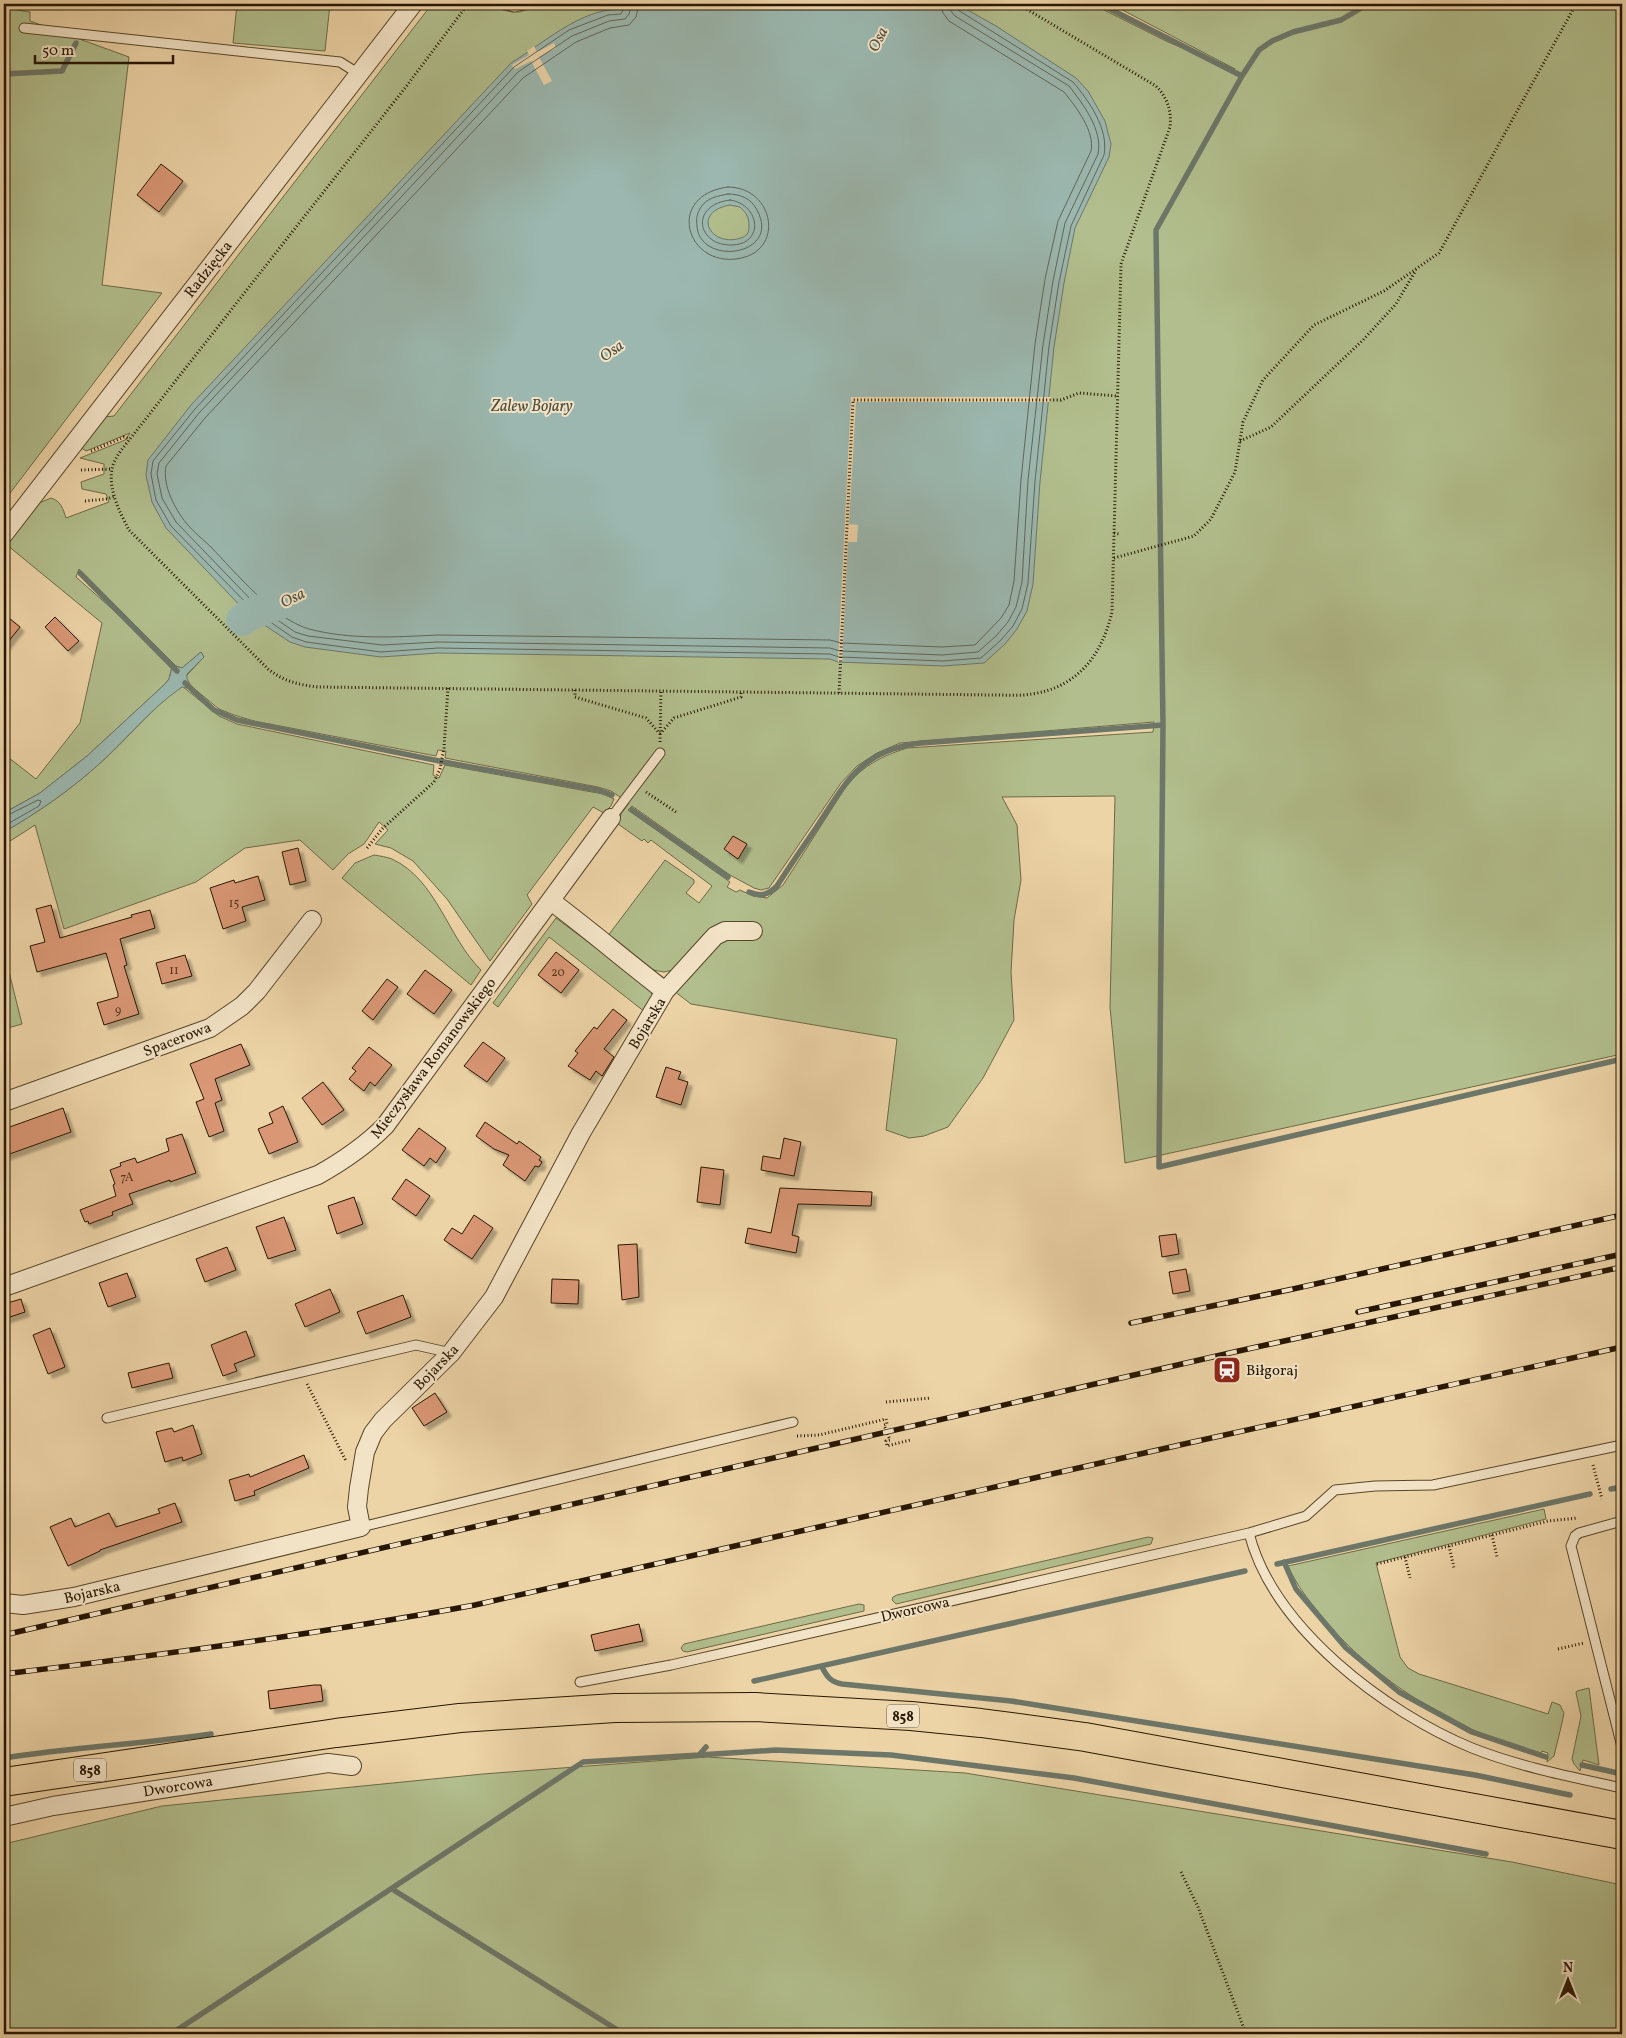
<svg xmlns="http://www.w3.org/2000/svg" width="1626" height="2038" font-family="Vollkorn,serif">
<defs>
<filter id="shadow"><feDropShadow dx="4.5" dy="4.5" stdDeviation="1" flood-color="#0004"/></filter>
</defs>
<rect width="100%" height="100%" fill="#edd4a7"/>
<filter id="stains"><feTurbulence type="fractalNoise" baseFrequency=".004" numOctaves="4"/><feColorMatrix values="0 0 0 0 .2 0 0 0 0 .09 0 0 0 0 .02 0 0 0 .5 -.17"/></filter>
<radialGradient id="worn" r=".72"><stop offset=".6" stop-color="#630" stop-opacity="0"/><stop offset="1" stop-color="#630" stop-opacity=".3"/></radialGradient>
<!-- green -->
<path fill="#b2be8d" stroke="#6c6a47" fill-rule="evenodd" d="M237 4H330L325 51 233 43Z
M432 4H494L503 10 512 12H520L543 4H1092L1168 42 1235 69 1111 4H1622V1054L1125 1163 1110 1007 1115 796 1002 797 1017 825 1021 880 1014 920 1011 972 1014 1020 983 1078 948 1127 924 1136 909 1138 886 1130 897 1039 691 1004 674 991C685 977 707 947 721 938 731 932 746 936 756 937L757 928 733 924 718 928 706 938 678 969 664 972 642 968 607 937 665 860 694 880V883L686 893 699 903 712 886 651 840 648 843 644 839 642 841 618 824 621 814 629 803 611 791 598 787 445 758 446 751 438 750 436 756 254 721 234 715 219 709 191 686 186 679 187 675 204 657 201 652 182 668 176 666 79 569 76 577 119 615 172 667 169 679 165 684 87 756 40 793 4 813V754L36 779 80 723 102 623 7 545 39 503 51 498C61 501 63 509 66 518L109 502 106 494 82 489 81 482 104 474V464L80 458 125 440 130 433 86 451 80 447 104 417 114 416ZM1154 722 1153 732 907 748C882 756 864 765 847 785L783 885 767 898 753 896 740 890 736 892 727 887 730 882 628 810 632 806 730 875 754 888 761 890 769 888 841 783 857 766 877 753 900 743Z
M4 8 30 12V21L129 57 102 285 162 293 4 501Z
M182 686 219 716 237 724 434 765 433 775 439 778 445 765 603 794 614 799 611 806 604 813 593 807 527 895 532 904 490 961 447 899 413 861 391 848 375 844 388 830 379 822 364 844 348 854 333 870 300 840 245 848 196 882 64 929 35 825 4 845V832C37 813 69 791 98 765 128 739 149 710 182 686Z
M374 855C380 856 387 857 392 859 437 880 448 938 481 970L471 985 342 878 355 863Z
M556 918 648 987 654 997 645 1012 549 937 498 1007 493 1003Z
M4 952 22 1024 4 1029Z
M1544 1509 1546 1519 1376 1563 1400 1657 1408 1668 1419 1674 1548 1714 1552 1702 1560 1705 1564 1713 1562 1723 1554 1756 1547 1762 1548 1753 1542 1751 1541 1753C1521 1747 1499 1741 1480 1733 1419 1706 1361 1666 1319 1613 1307 1598 1296 1584 1288 1566Z
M1148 1537 1153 1538 1151 1544 896 1604 892 1600 893 1597 897 1595Z
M859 1604 864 1605V1611L687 1652 683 1651 681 1648 684 1644Z
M1589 1688 1599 1765 1583 1760 1580 1771 1574 1764 1572 1759 1581 1716 1576 1693 1577 1691Z
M707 1757 965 1773 1512 1862 1622 1885V2034H4V1844L162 1806 483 1774Z"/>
<!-- water -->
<path fill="#9bb7af" stroke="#6d7769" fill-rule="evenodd" d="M621 4H957L996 26 1076 78 1088 91 1105 121 1111 144 1109 157 1075 228 1064 283 1054 347 1040 482 1033 584 1027 611 1017 629 1005 644 984 663 943 666 838 662 830 659 438 653 381 657 305 647 290 642 249 615 166 528 152 502 146 475 148 460 191 405 511 63C544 43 579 10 619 9ZM730 205 740 207C747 213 749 218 749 227 749 233 747 236 741 238 710 248 691 212 730 205Z
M201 652 204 657 187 674V679L191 686 187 688 182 687C150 709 127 739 98 765 69 791 37 813 4 832V813L40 793 87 756 165 684 169 679 172 667 176 666 182 668Z"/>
<!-- pier -->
<path fill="#edd4a7" d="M554 43 556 48 539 57 552 81 544 85 531 61 515 69 512 65 529 55 527 51 534 46 537 52Z
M851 397H1051V402H856L849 524 858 525 857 542H848L842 662H838Z"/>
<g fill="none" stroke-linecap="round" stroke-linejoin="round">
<!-- shore -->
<path stroke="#616658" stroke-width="1" d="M626 4 621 14 608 15 569 30 514 67 195 409 153 461 151 474 156 500 171 526 253 610 292 637 306 642 381 652 438 648 830 654 839 657 943 661 981 658 1001 640 1013 626 1022 609 1028 583 1035 481 1049 346 1059 282 1071 226 1104 155C1109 129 1089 101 1073 82L958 10 955 4
M632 4 629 14 625 19 609 21 572 36 518 72 199 413 159 463 157 474 162 498 176 522 257 606 295 632 308 636 382 645 438 642 830 648 840 651 942 655 978 652 996 636 1008 622 1016 607 1022 582 1028 480 1043 345 1053 281 1065 223 1098 154C1103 130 1083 104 1069 86L955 16 950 10 949 4
M639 4 636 17 629 25 610 28 576 42 523 78 205 418 166 466C163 483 171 501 181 516 188 527 200 537 210 546 235 572 274 619 309 629 351 640 395 637 438 635L830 640 841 643 942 647 975 645 1001 618 1009 605 1014 581 1021 480 1035 344 1045 279 1058 221 1091 151C1095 131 1076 107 1064 92L949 21 943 13 941 4
M728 187C775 187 786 253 736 259 685 265 666 195 728 187Z
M728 194C740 194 751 198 757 210 782 256 700 267 697 226 696 219 697 213 701 207 707 198 717 196 728 194Z
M730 200C760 204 765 244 732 245 697 246 689 205 730 200Z
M4 817 38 800 41 801 39 806 4 826"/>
<!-- stream -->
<path stroke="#6d7769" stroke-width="5.5" d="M1100 4 1242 76 1156 230 1163 725 1159 1167 1622 1059
M4 74 62 71 76 43
M1242 76 1259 50 1272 41 1293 32 1341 20 1368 4
M80 573 177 671
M185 683 214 710 237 720 449 763 598 790 612 795
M632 810 728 877
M749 892C761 897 768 895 777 886 791 864 806 843 820 822 848 778 865 749 921 743L1163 725
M1611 1489 1622 1487
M1284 1562 1296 1589 1346 1648 1399 1692 1472 1732 1546 1757
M1277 1564 1590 1494
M822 1667C827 1677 831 1682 842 1684L1011 1701 1475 1775 1570 1795
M754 1681 1245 1571
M699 1755 776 1750 891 1755 1074 1778 1486 1854
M4 1758C73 1747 142 1744 211 1734
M1582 1765 1622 1774
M392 1889 624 2034
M171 2034 583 1762 699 1755 706 1747"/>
<!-- river -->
<path stroke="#9bb7af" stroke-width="32" d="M242 620 249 615 290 599"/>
</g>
<!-- building -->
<path fill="#da9774" stroke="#271601" filter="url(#shadow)" d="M161 164 183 181 159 212 137 195Z
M4 614 20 627 4 647Z
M55 617 79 641 68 651 45 627Z
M733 836 747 844 738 859 724 849Z
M298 848 306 881 290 885 282 852Z
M258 876 265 900 242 907 246 921 223 929 210 888 234 880 235 883Z
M51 905 60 938 132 917 131 915 150 910 155 928 120 939 127 965 124 966 139 1014 104 1025 97 1003 118 997V994L106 953 37 972 30 946 45 942 36 909Z
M556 952 579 970 561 993 538 975Z
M185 955 192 976 162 984 156 963Z
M425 970 452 990 434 1014 407 994Z
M387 979 398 987 373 1020 362 1011Z
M613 1009 627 1020 604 1049 614 1057 602 1076 596 1071 590 1080 568 1066 578 1053 575 1051 594 1027 597 1029Z
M483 1042 505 1058 487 1082 464 1066Z
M241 1044 250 1065 215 1079 222 1100 215 1103 224 1131 209 1137 196 1102 204 1099 190 1064Z
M369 1047 392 1065 375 1086 370 1082 364 1091 349 1079 356 1071 352 1068Z
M666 1067 681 1072 678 1079 688 1082 681 1105 656 1097Z
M323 1082 344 1110 322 1125 302 1098Z
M283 1106 298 1142 269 1154 258 1129 273 1123 269 1113Z
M63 1108 71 1132 4 1156V1129Z
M485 1122 517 1144 519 1141 541 1157 539 1160 542 1162 539 1167 535 1166 525 1181 503 1165 509 1155 494 1149 476 1136Z
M419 1128 446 1148 436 1163 430 1158 424 1166 402 1150Z
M182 1134 196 1173 170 1182V1180L129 1194 133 1204 112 1212 113 1215 89 1224 88 1221 85 1222 80 1210 116 1196 113 1185 115 1184 110 1170 121 1166 120 1163 135 1158 137 1163 169 1151 166 1139Z
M784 1138 801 1142 794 1176 761 1170 763 1156 780 1159Z
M701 1167 724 1170 720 1205 697 1202Z
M406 1179 430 1196 416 1216 392 1199Z
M780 1188 872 1192 871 1206 798 1204 792 1235 799 1237 796 1253 745 1243 748 1228 771 1233Z
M354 1197 363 1224 337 1234 328 1206Z
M474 1215 493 1228 472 1259 444 1240 452 1228 462 1234Z
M284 1217 296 1250 268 1259 256 1227Z
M1176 1234 1179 1254 1162 1257 1159 1236Z
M637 1244 639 1297 622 1300 618 1245Z
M227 1247 236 1270 205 1282 196 1259Z
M1186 1269 1190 1291 1173 1294 1169 1272Z
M127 1273 136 1297 108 1307 99 1283Z
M552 1279 579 1280 578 1304 551 1303Z
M330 1289 340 1312 305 1327 295 1304Z
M403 1295 411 1317 366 1334 357 1312Z
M21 1299 25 1312 4 1319V1304Z
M50 1328 65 1367 48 1374 33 1335Z
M246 1331 255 1356 234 1364 237 1371 223 1376 211 1345Z
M169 1363 173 1378 132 1388 128 1373Z
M435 1393 447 1412 424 1426 412 1408Z
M193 1425 202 1454 183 1461 182 1457 165 1462 156 1432 172 1428 174 1432Z
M304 1455 309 1468 254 1491 255 1495 235 1501 229 1480 249 1474 250 1477Z
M175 1503 182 1522 100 1550V1551L68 1566 50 1527 71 1518 75 1527 109 1513 116 1527 160 1513 158 1509Z
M639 1624 643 1641 595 1651 591 1635Z
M314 1685H321L323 1701 270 1709 268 1691Z"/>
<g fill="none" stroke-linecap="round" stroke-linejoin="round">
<defs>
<path id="lane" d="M504 4 514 7 527 4
M24 28 340 62 359 74
M611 818 660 753
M107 1418 416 1345 451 1353
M1622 1521 1579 1533 1575 1536 1571 1546 1622 1747
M361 1527 793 1422
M1249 1533C1273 1628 1385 1712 1472 1748 1520 1767 1572 1777 1622 1788
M580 1682 671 1665 1249 1533 1306 1516 1335 1490 1375 1486 1433 1485 1622 1445"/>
<path id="street" d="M4 534 413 4
M551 901C590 930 627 962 665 991
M4 1102 210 1028 242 1006 257 991 312 920
M4 1287 318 1175C343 1161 365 1146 385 1126L611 818
M4 1603 23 1605 74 1597 361 1527 357 1507 359 1488 365 1452 373 1433 383 1420 451 1353 494 1297 581 1133 665 991 715 936 725 931H753
M4 1817 53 1806 328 1763 352 1766"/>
<path id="primary" d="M4 1782 336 1733 460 1718 615 1708 755 1707 911 1716 981 1723 1085 1737 1622 1835"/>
</defs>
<!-- lane casing -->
<use href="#lane" stroke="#58462a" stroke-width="11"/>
<!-- street casing -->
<use href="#street" stroke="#58462a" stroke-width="20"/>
<!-- primary casing -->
<use href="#primary" stroke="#271601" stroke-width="30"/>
<!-- path -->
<path stroke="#271601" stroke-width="3" stroke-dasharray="1 2.5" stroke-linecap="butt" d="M468 4 405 88 130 439C123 448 114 458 112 469 108 489 120 513 129 530L268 669C283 681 299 685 318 687L994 695C1007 695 1020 696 1032 694 1078 687 1102 655 1112 612L1121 264 1170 127C1172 111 1167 97 1156 86L1018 4
M1240 441 1271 427 1363 340 1396 304 1416 270
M91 451 124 437 130 439
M81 470 112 469
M85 501 107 499 115 496
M1114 533 1119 534
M1114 558 1194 536 1211 519 1235 472 1243 422 1263 380 1314 325 1384 291 1439 253 1576 4
M575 690V697L646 718 660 734
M839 693 853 400H1061L1079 393 1117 396
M660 734 674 718 741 697V692
M660 742 661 691
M646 792 676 812
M367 848 382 829 434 782 440 769 444 748 448 688
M307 1384 346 1461
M886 1402 931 1398
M797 1436 819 1435 886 1419 887 1424 884 1425 890 1440 886 1441 887 1446 910 1440
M1593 1465 1602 1499
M1492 1535 1497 1557
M1449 1546 1454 1568
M1405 1557 1410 1578
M1377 1564 1548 1521 1578 1518
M1558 1649 1584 1643
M1181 1872 1198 1907 1246 2034"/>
<!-- lane -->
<use href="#lane" stroke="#f3e3c6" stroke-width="9"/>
<!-- street -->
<use href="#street" stroke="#f3e3c6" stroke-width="18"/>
<!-- primary -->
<use href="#primary" stroke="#edd4a7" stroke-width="28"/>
<defs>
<path id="rail" d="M1358 1312 1622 1254
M1131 1323 1293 1289 1622 1215
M4 1635 1234 1352 1622 1267
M4 1674C162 1655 319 1634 475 1605L1193 1442 1622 1347"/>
</defs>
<!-- rail casing -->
<use href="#rail" stroke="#271601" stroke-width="5.5"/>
<!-- rail -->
<use href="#rail" stroke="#f3e3c6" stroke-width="4" stroke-dasharray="11" stroke-linecap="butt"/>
</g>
<!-- icons -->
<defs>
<symbol id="station-square" viewBox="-11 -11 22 22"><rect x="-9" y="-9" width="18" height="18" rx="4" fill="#8f2418" stroke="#f3e3c6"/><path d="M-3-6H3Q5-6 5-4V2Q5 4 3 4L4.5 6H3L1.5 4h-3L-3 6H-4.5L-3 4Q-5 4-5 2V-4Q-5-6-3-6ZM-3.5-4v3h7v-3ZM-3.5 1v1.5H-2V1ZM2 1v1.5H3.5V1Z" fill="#fff"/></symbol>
</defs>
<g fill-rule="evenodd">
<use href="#station-square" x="1211" y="1354" width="32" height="32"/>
</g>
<g text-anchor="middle" stroke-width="4" stroke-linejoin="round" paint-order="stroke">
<!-- number labels -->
<g font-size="12" fill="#54361e">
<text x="234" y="907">15</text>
<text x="174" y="974">11</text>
<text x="558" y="976">20</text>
<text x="118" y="1014">9</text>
<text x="127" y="1181">7A</text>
</g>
<!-- shield labels -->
<g fill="#f3e3c6" stroke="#64543c" stroke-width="1">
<rect x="887" y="1704.5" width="32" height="23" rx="4"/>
<rect x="74" y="1758.5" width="32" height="23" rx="4"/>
</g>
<g font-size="14" font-weight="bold" fill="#271601">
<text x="903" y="1721">858</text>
<text x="90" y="1775">858</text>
</g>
<!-- street labels -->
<g font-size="15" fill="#271601" stroke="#f3e3c6">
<text transform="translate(208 269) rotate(-52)" y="5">Radzięcka</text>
<text transform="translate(647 1023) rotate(-59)" y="5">Bojarska</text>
<text transform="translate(177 1039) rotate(-21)" y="5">Spacerowa</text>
<text transform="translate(433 1058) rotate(-53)" y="5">Mieczysława Romanowskiego</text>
<text transform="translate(436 1367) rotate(-46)" y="5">Bojarska</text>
<text transform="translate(92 1592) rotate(-13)" y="5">Bojarska</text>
<text transform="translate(915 1609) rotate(-13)" y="5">Dworcowa</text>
<text transform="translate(178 1786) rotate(-9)" y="5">Dworcowa</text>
</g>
<!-- poi labels -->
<g font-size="15" fill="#271601" stroke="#f3e3c6" text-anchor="start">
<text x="1246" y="1375">Biłgoraj</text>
</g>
<!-- water labels -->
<g font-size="16" font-style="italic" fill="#504e3e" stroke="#f3e3c6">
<text transform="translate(877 39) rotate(-63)" y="6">Osa</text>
<text transform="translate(611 350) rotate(-36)" y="6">Osa</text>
<text x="532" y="411">Zalew Bojary</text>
<text transform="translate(292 597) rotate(-27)" y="6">Osa</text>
</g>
</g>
<!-- margin -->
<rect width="1626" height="2038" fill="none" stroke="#edd4a7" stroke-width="20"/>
<rect x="5" y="5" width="1616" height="2028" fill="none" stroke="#271601" stroke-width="2.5"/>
<rect x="10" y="10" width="1606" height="2018" fill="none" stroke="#271601"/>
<!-- north arrow -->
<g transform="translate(1568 1980)" stroke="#f3e3c6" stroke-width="4" paint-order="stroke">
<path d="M0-4L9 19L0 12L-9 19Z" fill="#271601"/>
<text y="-8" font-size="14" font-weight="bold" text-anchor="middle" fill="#271601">N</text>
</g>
<!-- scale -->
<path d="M35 55v8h138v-8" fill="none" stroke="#271601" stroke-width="2.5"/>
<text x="42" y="55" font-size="15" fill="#271601" stroke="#f3e3c6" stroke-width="4" paint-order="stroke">50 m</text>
<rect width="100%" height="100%" filter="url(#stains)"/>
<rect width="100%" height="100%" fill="url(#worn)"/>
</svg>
